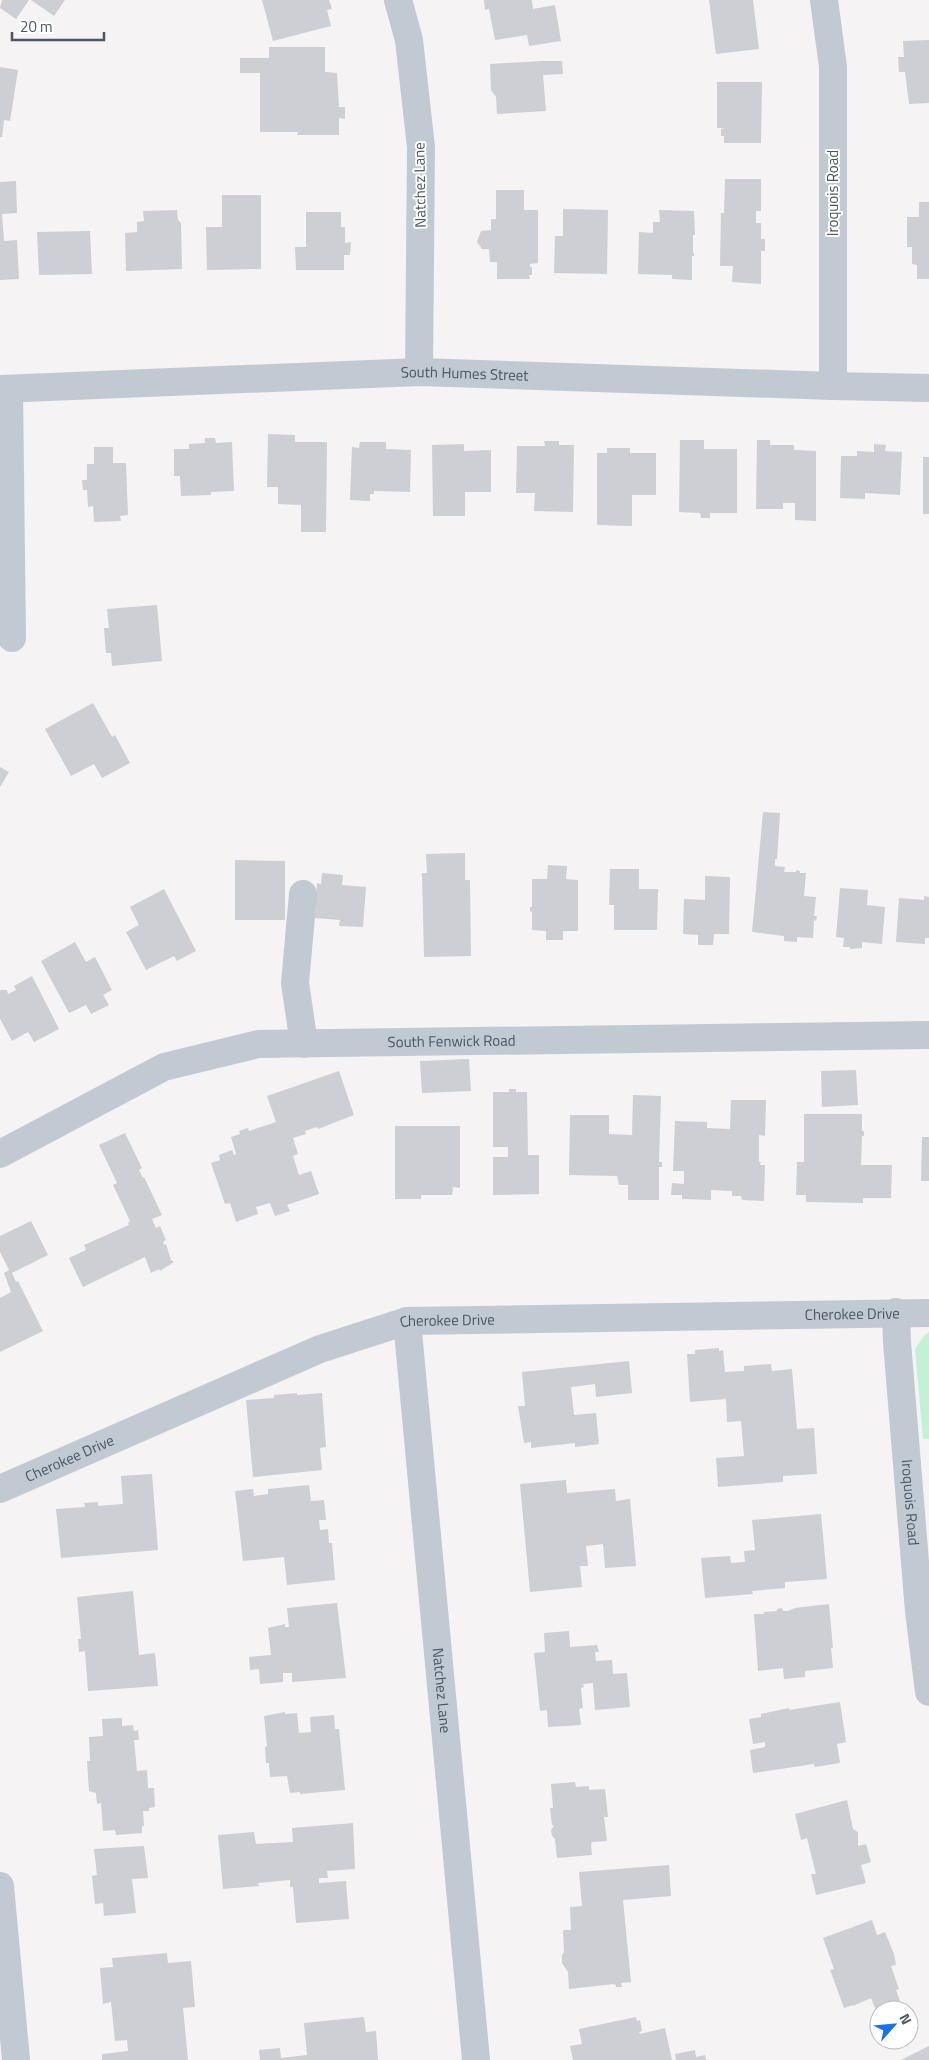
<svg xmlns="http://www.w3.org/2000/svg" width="929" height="2060" font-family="'Titillium Web',sans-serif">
<rect width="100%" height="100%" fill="#f5f3f3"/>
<!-- green -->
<path fill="#c3f1d5" d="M929 1332V1439H923L915 1349 924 1336Z"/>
<!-- building -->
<path fill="#cdcfd5" d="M2 0H29L16 19 0 8Z
M31 0H65L54 16Z
M262 0H329L332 9 327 10 331 26 273 41Z
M484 0H532L533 9 555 5 561 41 529 46 527 35 495 40 489 9 485 10Z
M709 0H753L759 49 716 54Z
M929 40V103L909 104 905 72H899L898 57H904L903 41Z
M269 47H325V72L337 73 339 107H345V119L339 118V135H297L298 132H260V73H240V58H269Z
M542 61H562L563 74 543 75 546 111 497 114 496 97 491 90 490 64Z
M0 67 18 70 10 121 4 120 2 137H0Z
M717 82H762L761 143H724V136H721V129L725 128H717Z
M725 179H761V211H756V223H761V239H765V251H761V284L732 282 733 266H720L721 213H724Z
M16 181 17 213 2 214 4 241 17 240 19 279 0 280V182Z
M496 190H524V210H538V263L530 264V267H532V275H529L530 279H497V262H490L489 249H482L477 242 481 231 491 230V219H496Z
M222 195H261V269L207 270 206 227H222Z
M919 202H929V279H917V265L912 264V247H907V217H919Z
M563 209 608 210 607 274 554 273 555 236H563Z
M177 210 178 220 181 223 182 269 126 271 125 233 137 232V222L144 221 143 211Z
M659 210 694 211 695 235H693V253H694V256H692V280L672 279V275L638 274 639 232 653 233V222H660Z
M306 212H341V227H345V243L351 242 350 255H344V270H296L295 247H306Z
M90 231 92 274 39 275 37 232Z
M268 434 295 435V442H327L326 532H301V505L278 504V487H267Z
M205 438H215L216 443 232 442 234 491 211 492V495L181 496 180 476H174V449H189V444L205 443Z
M680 440H704V449H737V513H710V518H701L700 513 679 512Z
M757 440H770V445H794V450L816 451V521L795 520V503H783V509H756Z
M544 441H559V445H574L573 512 534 511 535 493H516L517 446H545Z
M360 442H386V449L411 450 410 492 374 491V494H370V501L350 500 352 447 359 448Z
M464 444V451L491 450V492H465V516H433L432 445Z
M874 444 886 445 885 451 902 452 900 495 865 493V499L840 498 841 456H857V451L874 452Z
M94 447H113V463H126L128 515 120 516 121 521 94 522 93 506 88 507 87 490H83L82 480H87V464H94Z
M607 448H630V453H656V495H632V526L597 525V453H607Z
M923 457H929V514H923Z
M157 605 162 661 112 666 111 653H106L104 628H109L107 609Z
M93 703 112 737 115 735 130 763 102 778 94 764 71 776 45 729Z
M0 767 9 772 0 787Z
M763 812 780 813 777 859H775V866L785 867 784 872H796V870L800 871V873H806L804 896 816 897 814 916H817L816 921 814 920 813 938 797 937V942L784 941V936L752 932Z
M465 853V880H470L471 956 424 957 422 873H427L426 854Z
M235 860 285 861V920H235Z
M548 865 567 866 566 879 578 880V931H563V940H546V931L532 930V912L530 911V907H532V879H547Z
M610 869H639V889H658L657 930H614V905H609Z
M322 873 343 875 342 885 366 887 363 927 339 926 340 920 315 918 317 883 321 884Z
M705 876 730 877 729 934H714L713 945H698V935L683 934 684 899 705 900Z
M840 888 868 890 867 905 885 907 882 944 862 942V948L850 949V947H843L844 938 836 937Z
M164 889 196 951 177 961 174 956 146 970 126 932 139 925 130 907Z
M924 896 929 897V938H925V944L896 942 899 898 924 900Z
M75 942 86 962 95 957 112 990 103 995 109 1005 91 1014 86 1005 69 1013 41 961Z
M32 976 59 1029 34 1042 28 1032 12 1041 0 1019V990H7L8 994 16 990 14 986Z
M469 1059 471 1091 422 1093 420 1061Z
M856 1070 858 1105 822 1107 821 1071Z
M339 1071 354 1115 318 1129 317 1127 305 1131 306 1134 293 1138 298 1154 293 1156 299 1175 311 1171 319 1194 287 1205 290 1211 275 1216 270 1203 256 1207 258 1214 236 1222 230 1203 225 1204 211 1163 220 1160 219 1155 232 1150 234 1155 236 1154 231 1137 240 1134 239 1131 248 1128 249 1131 276 1122 267 1096Z
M509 1089H516V1092H527L528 1155H539V1194L493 1195V1157H508V1147H493V1092H509Z
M633 1095 661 1096 659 1162H662V1167H659V1200H628V1185H619L617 1176 569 1175 570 1115H609V1134L632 1135Z
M731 1100H766L765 1136 759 1135V1162H761L760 1165H765L764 1201 742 1200 741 1196H732V1191L711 1190V1200L682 1199V1195H671L672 1183 684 1184V1171H673L675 1121 707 1122V1128L730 1129Z
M804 1114H862V1131H864V1136H862L861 1165H892L891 1198H863V1203L806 1202V1195H796L797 1162H804Z
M395 1126H460V1188L453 1187 452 1195H421V1199H395Z
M125 1133 142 1168 139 1170 143 1178 144 1177 162 1215 152 1219 156 1228 160 1226 166 1240 163 1242 164 1245 166 1244 171 1260 174 1262 160 1271 159 1269 151 1273 145 1257 83 1287 69 1258 86 1250 84 1245 129 1225 128 1223 130 1221 113 1185 117 1183 99 1145Z
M922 1137H929V1181H921Z
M31 1221 48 1255 12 1273 16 1282 18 1281 43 1331 0 1352V1298L11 1292 4 1273 9 1270 0 1252V1236Z
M719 1348V1351L723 1350 725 1372 744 1371V1366L771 1364 772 1371 792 1369 797 1429 814 1428 817 1474 783 1476V1482L718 1487 716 1458 744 1456 741 1421 727 1422 726 1399 690 1402 687 1354H695V1350Z
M629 1361 632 1393 596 1397 595 1384 571 1387 574 1415 596 1413 599 1444 575 1447V1443L531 1448V1442L524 1443 518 1406H525L522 1372Z
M297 1393V1395L322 1393 326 1447 320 1448 322 1470 253 1477 246 1400 274 1398V1395Z
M152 1474 158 1550 61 1558 56 1509 85 1507 84 1503 98 1502V1506L123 1504 121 1476Z
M566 1480 567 1493 615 1489 616 1501 630 1499 636 1566 605 1568 603 1544 586 1546 588 1566H580L582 1587 530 1592 520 1484Z
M309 1485 311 1501 324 1500 326 1520H319L320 1530 328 1529 329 1543H332L335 1580 287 1585 284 1557 243 1561 235 1491 253 1489 254 1496 268 1494V1489Z
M821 1514 827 1579 785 1582V1588L752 1591 753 1594 705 1598 701 1558 730 1556 731 1563 745 1562 744 1551 755 1550 752 1520Z
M133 1591 139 1655 155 1653 158 1686 88 1691 85 1651 79 1652 78 1639H81L77 1597Z
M337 1603 346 1678 292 1682V1673H283V1682L260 1684 259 1669 250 1670 249 1657 271 1655 268 1628 285 1624V1627H289L287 1608Z
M829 1604 833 1648H831L833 1668 805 1671V1677L784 1679 783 1668 758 1671 754 1614H764V1612L777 1611V1609L782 1608 783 1611H788L795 1608Z
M569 1631 570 1647 597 1645 599 1652H595L596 1661 612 1660 613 1674 627 1673 630 1707 595 1710 593 1683 583 1684 584 1687 581 1688 583 1708 579 1709 581 1725 548 1727 547 1710 540 1711 534 1653 545 1652 544 1633Z
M840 1702 846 1742 837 1744 840 1763 815 1767 814 1764 753 1773 750 1750 765 1747V1742L753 1744 749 1719 761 1717V1714L789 1708V1710Z
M285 1712V1714L297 1713 299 1733 311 1732 310 1717 334 1715 335 1729H339L345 1790 300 1794V1792L290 1793 287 1776 270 1777 269 1763H266L265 1747 267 1746 264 1716Z
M122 1718V1726L133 1725 134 1731 138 1730 139 1740H134L137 1771 147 1770 148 1788H154L155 1807 149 1808V1811H143L144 1826H142V1833L116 1835 115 1830 103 1831 101 1803 97 1804 96 1793 89 1791 87 1761H90L89 1737 103 1736 102 1719Z
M575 1782 576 1787 589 1786V1790L605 1789 608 1817H604L607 1841 592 1842 591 1845 592 1855 557 1858 555 1839 552 1836 551 1830 554 1826 552 1825 550 1808H553L551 1784Z
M847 1800 853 1829 858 1832V1846L866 1844 871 1862 861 1865 866 1883 816 1895 811 1874H816L807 1838 801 1840 795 1814Z
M353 1823 355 1869 327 1871 328 1878H319V1883L346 1881 349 1919 296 1923 293 1887H290V1880L258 1883 259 1886 223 1889 218 1835 254 1832 256 1844 293 1842 292 1828Z
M144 1846 148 1878 132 1879 136 1913 104 1916 103 1903 95 1904 92 1876 97 1875 94 1849Z
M669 1865 671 1896 623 1900 631 1982 621 1983 622 1987H616V1985L613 1984 569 1989 568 1972 562 1963V1955L564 1952 563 1930H571L570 1907 582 1906 579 1872Z
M872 1920 877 1935 885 1932 894 1954 896 1965 891 1966 899 1989 896 1990 901 2004 879 2010 877 2013 871 1998 853 2006V2005L844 2008 830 1970 834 1969 823 1938Z
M167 1953 168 1963 191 1961 195 2007 183 2008 188 2060H102V2054L128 2051 127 2040 115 2041 111 2002 103 2004 100 1968 113 1967 112 1958Z
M364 2017 366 2032 376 2031 378 2060H260L259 2050 280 2048 281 2058 307 2055 304 2023Z
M636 2017 637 2021 640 2020 642 2031 639 2032 640 2034 665 2028 672 2060H573L570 2046 582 2044 579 2029Z
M929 2046V2060H901Z
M695 2050 696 2057 705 2055 706 2060H676L675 2054Z"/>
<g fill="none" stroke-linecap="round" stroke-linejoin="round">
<!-- minor -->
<g stroke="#c1cad2" stroke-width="28">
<path d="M398 0 409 40 421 147 419 372"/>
<path d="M824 0 833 67V386"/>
<path id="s1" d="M0 389 419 372 833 386 929 388"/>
<path d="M9 389 12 638"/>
<path d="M303 894 295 983 304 1044"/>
<path id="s2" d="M0 1154 164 1067 258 1044 929 1035"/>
<path id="s3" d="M896 1312 897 1342 919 1611 929 1692"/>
<path id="s4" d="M407 1321 476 2060"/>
<path id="s5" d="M0 1489 320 1349 407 1321 929 1313"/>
<path d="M0 1886 16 2060"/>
</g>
</g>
<g text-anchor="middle" stroke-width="4" stroke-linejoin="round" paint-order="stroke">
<!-- street labels -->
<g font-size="15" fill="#4a5661" stroke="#fff">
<text transform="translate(420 185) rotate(-91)" y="5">Natchez Lane</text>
<text transform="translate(833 193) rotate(-90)" y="5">Iroquois Road</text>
<text dy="5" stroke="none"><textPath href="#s1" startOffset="465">South Humes Street</textPath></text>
<text dy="5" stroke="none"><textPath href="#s2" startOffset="476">South Fenwick Road</textPath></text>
<text dy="5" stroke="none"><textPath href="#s5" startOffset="886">Cherokee Drive</textPath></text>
<text dy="5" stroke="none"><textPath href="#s5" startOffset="481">Cherokee Drive</textPath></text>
<text dy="5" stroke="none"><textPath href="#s5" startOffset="76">Cherokee Drive</textPath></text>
<text dy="5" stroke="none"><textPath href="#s3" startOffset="191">Iroquois Road</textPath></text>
<text dy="5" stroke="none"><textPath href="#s4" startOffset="371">Natchez Lane</textPath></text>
</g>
</g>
<!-- north arrow -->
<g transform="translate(894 2025) rotate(63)"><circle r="24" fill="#ffffff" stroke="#b7bbc0"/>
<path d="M0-4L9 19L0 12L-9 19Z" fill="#1a73e8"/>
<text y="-8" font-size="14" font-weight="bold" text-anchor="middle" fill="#4a5661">N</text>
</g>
<!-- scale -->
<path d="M12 32v8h92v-8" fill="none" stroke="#4a5661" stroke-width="2.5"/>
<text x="20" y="32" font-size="15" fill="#4a5661" stroke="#ffffff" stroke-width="4" paint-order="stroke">20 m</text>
</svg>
